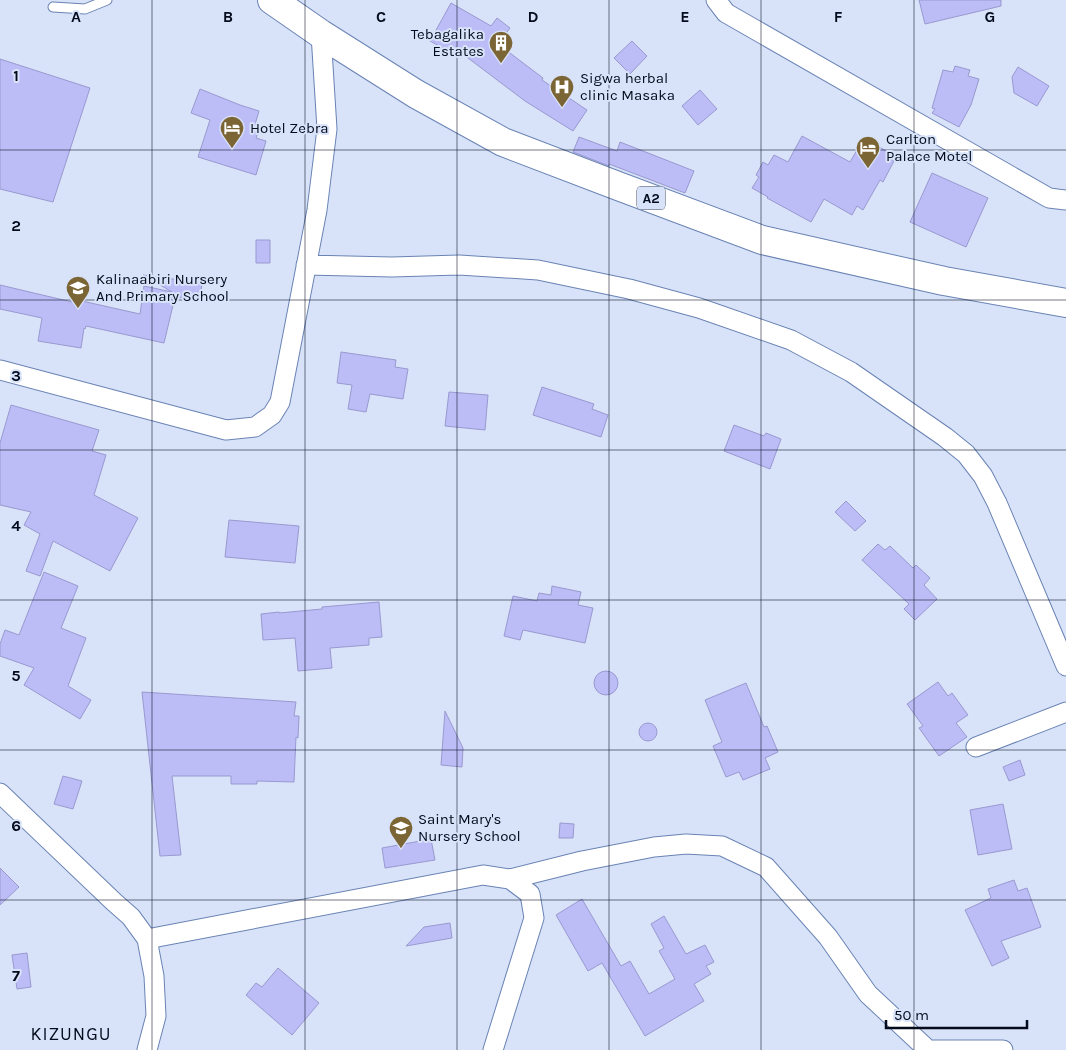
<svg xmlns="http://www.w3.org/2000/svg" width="1066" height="1050" font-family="Karla,sans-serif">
<rect width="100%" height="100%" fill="#d8e3f9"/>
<!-- building -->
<path fill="#bcbcf6" stroke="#9999d0" d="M919 0H1001V6L925 24Z
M451 3 491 26 497 18 510 28 498 44 543 78 542 80 587 110 573 131 525 101 464 55 461 58 430 41Z
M632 41 647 56 630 74 614 58Z
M0 59 90 88 53 202 0 189Z
M955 66 970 70 968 76 979 79 971 105 959 127 932 113 935 109 932 108 943 70 953 72Z
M1018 67 1049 86 1037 106 1014 93 1012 77Z
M200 89 240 105 259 111 254 128 259 130 256 138 266 141 256 175 198 157 210 120 191 113Z
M700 90 717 109 698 125 682 106Z
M802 136 850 162 864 138 888 152 886 156 894 161 883 182 880 180 863 210 857 206 852 215 824 199 811 222 767 198 768 197 752 188 759 177 756 175 763 162 768 165 774 155 788 162Z
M579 137 617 151 620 142 694 171 685 193 609 164V166L573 152Z
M932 173 988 198 966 247 910 222Z
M256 240H270V263H256Z
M143 275 202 283 200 300 175 297 164 343 86 326 85 329 84 328 81 348 38 341 42 318 0 309V285L72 302 73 299 140 314 144 286 172 292Z
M341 352 396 360 395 367 408 369 403 399 370 394 366 412 348 409 352 385 337 383Z
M542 387 594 404 592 409 608 415 601 437 533 415Z
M449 392 488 395 485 430 445 426Z
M11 405 99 430 92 451 106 455 94 495 138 518 110 571 53 541 40 576 26 571 40 534 24 525 31 512 0 505V443Z
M734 425 764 436 766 433 781 439 770 469 724 451Z
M846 501 866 521 855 531 835 512Z
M229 520 299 526 295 563 225 557Z
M878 544 885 550 890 546 913 568 916 565 930 578 924 585 937 599 915 620 904 609 909 604 862 560Z
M44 572 78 586 61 628 86 638 68 686 91 700 80 719 24 685 34 668 0 656V644L5 630 19 635Z
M552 586 581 592 578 605 593 608 585 643 523 630 520 640 504 636 513 596 537 601 539 593 551 595Z
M379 602 382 637 369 638V645L330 648 332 668 298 671 295 638 263 640 261 614 279 612V613L322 609V607Z
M594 683a12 12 0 1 1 24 0a12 12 0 1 1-24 0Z
M938 682 948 696 952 693 968 715 956 723 967 737 939 756 919 728 923 726 907 704Z
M746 683 764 727 767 726 778 752 765 758 770 769 743 780 739 772 726 777 713 746 722 742 705 700Z
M142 692 296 702 294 716H299L298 738 296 737 294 782 257 781V784H231V776H172L181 855 160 856Z
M445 711 463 748 462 767 441 765Z
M639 732a9 9 0 1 1 18 0a9 9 0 1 1-18 0Z
M1020 760 1025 775 1009 781 1003 767Z
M63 776 82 781 73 809 54 804Z
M1003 804 1012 849 978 855 970 810Z
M560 823 574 824 573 838H559Z
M431 839 435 860 385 868 382 848Z
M0 868 19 887 0 905Z
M1014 880 1018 891 1027 888 1041 927 1001 941 1009 958 992 966 965 910 991 898 988 889Z
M582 899 621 966 630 961 649 994 675 979 659 951 664 948 651 924 664 916 686 954 705 945 714 962 706 966 711 974 694 984 704 1001 645 1036 602 963 588 971 556 915Z
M450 923 452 938 406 946 424 927Z
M27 953 31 987 17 989 12 955Z
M278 968 319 1003 292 1035 246 995 256 983 262 987Z"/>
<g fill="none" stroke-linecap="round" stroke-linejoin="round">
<defs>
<path id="service" d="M53 7 85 9 107 0"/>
<path id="minor" d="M716 0 726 13 1049 198 1066 200
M306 265 392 267 459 265 538 270 629 289 699 308 791 340 851 372 945 437 966 454 983 476 997 503 1066 666
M0 370 226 430 255 427 272 415 280 402 317 210 327 129 321 34
M976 747 1066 712
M0 793 114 902 131 917 147 939 154 976 156 1016 147 1050
M510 879 582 861 654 847 686 844 722 846 766 867 828 937 868 994 928 1050
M147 939 483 875 510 879 530 894 534 918 493 1050
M933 1050H1003"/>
<path id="trunk" d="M272 0 321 34 416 94 503 142 618 186 762 240 944 281 1066 303"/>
</defs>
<!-- service casing -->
<use href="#service" stroke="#6a83b4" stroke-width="11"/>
<!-- minor casing -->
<use href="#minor" stroke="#6a83b4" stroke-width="21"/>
<!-- trunk casing -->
<use href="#trunk" stroke="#6a83b4" stroke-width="30"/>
<!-- service -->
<use href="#service" stroke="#fff" stroke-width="9"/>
<!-- minor -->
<use href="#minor" stroke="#fff" stroke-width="19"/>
<!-- trunk -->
<use href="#trunk" stroke="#fff" stroke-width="28"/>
</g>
<!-- grid -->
<path fill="none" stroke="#040b1d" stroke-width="1" stroke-opacity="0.55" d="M152 0V1050M305 0V1050M457 0V1050M609 0V1050M761 0V1050M914 0V1050M0 150H1066M0 300H1066M0 450H1066M0 600H1066M0 750H1066M0 900H1066"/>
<!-- icons -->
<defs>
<symbol id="building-pin" viewBox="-11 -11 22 30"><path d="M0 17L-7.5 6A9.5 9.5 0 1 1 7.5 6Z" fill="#7c6535" stroke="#d8e3f9"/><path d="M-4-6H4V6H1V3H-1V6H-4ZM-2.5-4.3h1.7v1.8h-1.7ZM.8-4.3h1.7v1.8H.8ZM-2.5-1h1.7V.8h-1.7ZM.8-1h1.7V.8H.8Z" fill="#fff"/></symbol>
<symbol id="hospital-pin" viewBox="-11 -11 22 30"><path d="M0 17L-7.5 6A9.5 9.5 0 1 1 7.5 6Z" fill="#7c6535" stroke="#d8e3f9"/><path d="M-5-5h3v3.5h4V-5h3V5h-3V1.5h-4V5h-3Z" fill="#fff"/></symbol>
<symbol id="hotel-pin" viewBox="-11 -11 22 30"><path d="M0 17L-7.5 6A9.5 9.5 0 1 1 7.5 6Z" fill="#7c6535" stroke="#d8e3f9"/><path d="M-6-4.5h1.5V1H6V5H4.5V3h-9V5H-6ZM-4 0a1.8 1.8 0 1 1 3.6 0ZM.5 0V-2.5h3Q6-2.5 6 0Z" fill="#fff"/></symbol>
<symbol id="school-pin" viewBox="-11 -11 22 30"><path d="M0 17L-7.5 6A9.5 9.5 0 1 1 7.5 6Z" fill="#7c6535" stroke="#d8e3f9"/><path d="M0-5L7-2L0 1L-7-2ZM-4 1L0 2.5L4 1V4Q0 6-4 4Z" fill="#fff"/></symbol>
</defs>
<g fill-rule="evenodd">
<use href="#building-pin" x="487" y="29" width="28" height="38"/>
<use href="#hospital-pin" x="548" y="73" width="28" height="38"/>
<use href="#hotel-pin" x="218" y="114" width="28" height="38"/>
<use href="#hotel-pin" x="854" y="134" width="28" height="38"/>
<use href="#school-pin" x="64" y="274" width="28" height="38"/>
<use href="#school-pin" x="387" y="814" width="28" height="38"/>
</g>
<g text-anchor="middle" stroke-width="4" stroke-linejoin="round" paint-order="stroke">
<!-- shield labels -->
<rect fill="#d8e3f9" stroke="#444c5f" stroke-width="1" x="637" y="186.5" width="28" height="23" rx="4"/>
<g font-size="14" font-weight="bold" fill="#040b1d">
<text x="651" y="203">A2</text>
</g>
<!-- poi labels -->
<g font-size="15" fill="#040b1d" stroke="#d8e3f9" text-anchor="start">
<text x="484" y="39" text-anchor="end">Tebagalika<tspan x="484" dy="17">Estates</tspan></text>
<text x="580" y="83">Sigwa herbal<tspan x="580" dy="17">clinic Masaka</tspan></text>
<text x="250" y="133">Hotel Zebra</text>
<text x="886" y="144">Carlton<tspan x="886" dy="17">Palace Motel</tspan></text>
<text x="96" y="284">Kalinaabiri Nursery<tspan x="96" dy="17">And Primary School</tspan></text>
<text x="418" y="824">Saint Mary's<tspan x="418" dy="17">Nursery School</tspan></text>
</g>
<!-- quarter labels -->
<g font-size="18" letter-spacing="1" fill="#040b1d" stroke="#d8e3f9">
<text x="71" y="1040">KIZUNGU</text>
</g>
</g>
<g font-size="16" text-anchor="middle" font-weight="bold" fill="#040b1d" stroke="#d8e3f9" stroke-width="4" stroke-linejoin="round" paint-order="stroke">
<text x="76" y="22">A</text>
<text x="228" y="22">B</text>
<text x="381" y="22">C</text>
<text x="533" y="22">D</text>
<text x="685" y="22">E</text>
<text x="838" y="22">F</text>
<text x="990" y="22">G</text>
<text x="16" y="81">1</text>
<text x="16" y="231">2</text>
<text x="16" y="381">3</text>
<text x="16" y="531">4</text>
<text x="16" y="681">5</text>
<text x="16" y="831">6</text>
<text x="16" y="981">7</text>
</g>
<!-- scale -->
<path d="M886 1020v8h141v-8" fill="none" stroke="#040b1d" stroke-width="2.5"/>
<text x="894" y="1020" font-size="15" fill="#040b1d" stroke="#d8e3f9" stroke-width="4" paint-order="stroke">50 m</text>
</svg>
